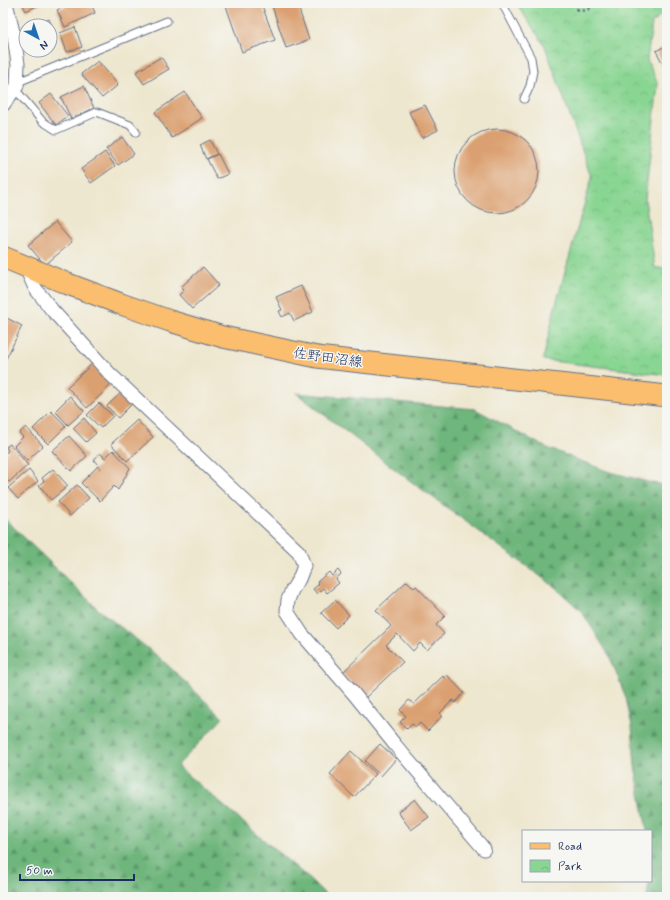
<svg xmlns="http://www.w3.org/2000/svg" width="670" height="900" font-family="Mynerve,'Klee One',sans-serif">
<defs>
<pattern id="forest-firs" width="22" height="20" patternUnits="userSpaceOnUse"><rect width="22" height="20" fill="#6eb67c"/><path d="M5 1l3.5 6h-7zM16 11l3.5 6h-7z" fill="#5a9469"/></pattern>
<pattern id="park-crowns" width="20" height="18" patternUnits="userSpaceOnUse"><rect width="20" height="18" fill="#89d592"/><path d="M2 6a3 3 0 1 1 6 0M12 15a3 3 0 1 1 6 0" fill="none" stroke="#76b780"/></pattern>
</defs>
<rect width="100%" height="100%" fill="#f6f6f2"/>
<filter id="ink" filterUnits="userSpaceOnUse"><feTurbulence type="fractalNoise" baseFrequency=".025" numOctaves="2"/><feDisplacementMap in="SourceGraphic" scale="8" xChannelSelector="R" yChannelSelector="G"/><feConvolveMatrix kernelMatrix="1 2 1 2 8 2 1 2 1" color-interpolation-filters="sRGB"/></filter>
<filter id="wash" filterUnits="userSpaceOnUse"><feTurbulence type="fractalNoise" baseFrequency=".012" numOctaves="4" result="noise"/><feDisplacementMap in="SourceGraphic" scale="16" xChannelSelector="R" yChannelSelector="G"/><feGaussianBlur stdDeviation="0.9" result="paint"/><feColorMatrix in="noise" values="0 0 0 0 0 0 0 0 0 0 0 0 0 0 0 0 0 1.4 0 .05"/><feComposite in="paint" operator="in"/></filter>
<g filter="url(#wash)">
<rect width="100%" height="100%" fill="#eee7cf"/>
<!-- forest -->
<path fill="url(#forest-firs)" stroke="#44726d" d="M296 393 475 409 545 447 607 471 652 483 667 485V897H647L649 881H651V831H647L635 766 632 726 626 698 610 657 582 612 555 587 405 477Z
M3 517 99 610 160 658 223 718 177 766 313 882 328 897H3Z"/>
<!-- park -->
<path fill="url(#park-crowns)" stroke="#528278" d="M516 3H667V10L652 23 647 60 658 84 645 199 655 268H667V375L543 360 554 311 592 177 545 46Z"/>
<g id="blocks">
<!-- building -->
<path fill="#dba071" d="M22 3H43L26 11Z
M72 3H91L95 13 65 27 57 10Z
M225 3H261L275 40 242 52Z
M271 3H297L309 40 286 48Z
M49 19 56 35 50 38V26H32Z
M75 27 82 47 67 52 60 33Z
M667 45V71L656 51Z
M161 57 169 69 144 84 136 72Z
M98 61 118 85 102 98 81 74Z
M84 86 94 108 71 119 61 97Z
M185 92 202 118 172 138 155 112Z
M51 94 68 116 56 125 39 103Z
M425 105 438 130 422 138 409 112Z
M455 171a42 42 0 1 1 84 0a42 42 0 1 1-84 0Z
M122 137 134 154 118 165 106 149Z
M210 140 217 154 206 159 200 145Z
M105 152 115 166 91 183 81 169Z
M218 154 228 174 217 179 207 159Z
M55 222 72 242 45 265 28 245Z
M203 267 219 285 192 309 179 295 184 290 181 287Z
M301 286 313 312 294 321 290 313 282 317 279 311 282 310 276 297Z
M3 316 22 326 3 365Z
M92 364 112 384 87 408 67 387Z
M123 391 134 402 118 418 107 406Z
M70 396 84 411 68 425 55 411Z
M99 403 113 416 101 428 87 415Z
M51 411 66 426 48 444 33 429Z
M84 418 96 433 86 442 73 428Z
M137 420 153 437 127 461 111 444Z
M26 427 43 446 27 461 14 446 23 437 19 433Z
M69 436 87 456 71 471 52 451Z
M10 444 28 465 9 482 3 476V455L8 451 6 447Z
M113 450 130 468 118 490 114 486 100 501 81 483 98 466 101 469 94 460 100 453 105 458Z
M53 469 68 486 51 500 39 485 44 481 42 478Z
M29 470 38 481 18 499 8 488Z
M77 485 89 498 70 516 58 502Z
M338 570 341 574 336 579 339 583 327 593 323 588 317 594 313 589 319 584 317 582 329 572 332 576Z
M407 581 414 588 416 586 445 616 436 625 444 634 427 650 420 643 413 651 397 634 386 645 403 662 365 698 342 673 391 626 376 610Z
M335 600 349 615 336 628 321 613Z
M447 675 464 693 455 703 453 700 440 713 442 716 428 731 420 723 416 727 412 724 407 729 400 722 406 716 400 710 409 700 414 704 443 676 444 678Z
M380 744 396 759 381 776 365 761Z
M351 751 376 774 354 797 330 774Z
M415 799 429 817 411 830 398 812Z"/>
</g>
</g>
<g filter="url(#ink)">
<use href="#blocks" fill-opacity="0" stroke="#656f86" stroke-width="1"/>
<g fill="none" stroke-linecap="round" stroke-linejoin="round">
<defs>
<path id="service" d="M502 3 531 58 533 71 530 86 524 99
M18 82 167 21
M15 89 42 121 56 130 97 112 130 125 136 132"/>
<path id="minor" d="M3 105 17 86 18 64 14 36 6 3
M25 266 35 288 52 310 110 374 299 552 304 566 299 579 292 590 288 600 287 611 302 634 354 694 396 746 484 849"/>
<path id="primary" d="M3 257 68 284 121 304 170 321 223 337 317 357 667 396"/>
</defs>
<!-- service casing -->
<use href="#service" stroke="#656f86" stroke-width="9"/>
<!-- minor casing -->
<use href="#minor" stroke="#656f86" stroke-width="15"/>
<!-- primary casing -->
<use href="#primary" stroke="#656f86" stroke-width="23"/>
<!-- path -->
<path stroke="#656f86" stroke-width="2.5" stroke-dasharray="3 3" stroke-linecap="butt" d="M576 9C584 12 590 11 593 3"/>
<!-- service -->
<use href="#service" stroke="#fff" stroke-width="7"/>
<!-- minor -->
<use href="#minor" stroke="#fff" stroke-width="13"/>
<!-- primary -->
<use href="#primary" stroke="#fabe6e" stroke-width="21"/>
</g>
</g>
<g text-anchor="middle" stroke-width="3" stroke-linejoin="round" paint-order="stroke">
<!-- street labels -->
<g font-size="14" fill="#1b2f5e" stroke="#f6f6f2">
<text transform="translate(328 357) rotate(8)" y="5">佐野田沼線</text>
</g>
</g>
<!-- margin -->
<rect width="670" height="900" fill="none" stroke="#f6f6f2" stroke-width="16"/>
<!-- legend -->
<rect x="522" y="830" width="130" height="52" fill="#f6f6f2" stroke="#9ea6b7"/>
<rect x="530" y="843" width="20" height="6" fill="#fabe6e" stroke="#9ea6b7"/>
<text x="558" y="850" font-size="12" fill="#1b2f5e">Road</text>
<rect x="530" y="860" width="20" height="12" fill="url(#park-crowns)" stroke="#9ea6b7"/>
<text x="558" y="870" font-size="12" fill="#1b2f5e">Park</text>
<!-- north arrow -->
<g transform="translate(38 38) rotate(140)"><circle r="19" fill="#f6f6f2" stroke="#9ea6b7"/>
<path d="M0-3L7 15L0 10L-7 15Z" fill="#1f6fb2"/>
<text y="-6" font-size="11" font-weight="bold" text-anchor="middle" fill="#1b2f5e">N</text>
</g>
<!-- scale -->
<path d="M20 874v6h114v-6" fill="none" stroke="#1b2f5e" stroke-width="2"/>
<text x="26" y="874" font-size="12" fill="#1b2f5e" stroke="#f6f6f2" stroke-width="3" paint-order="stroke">50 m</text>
</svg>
